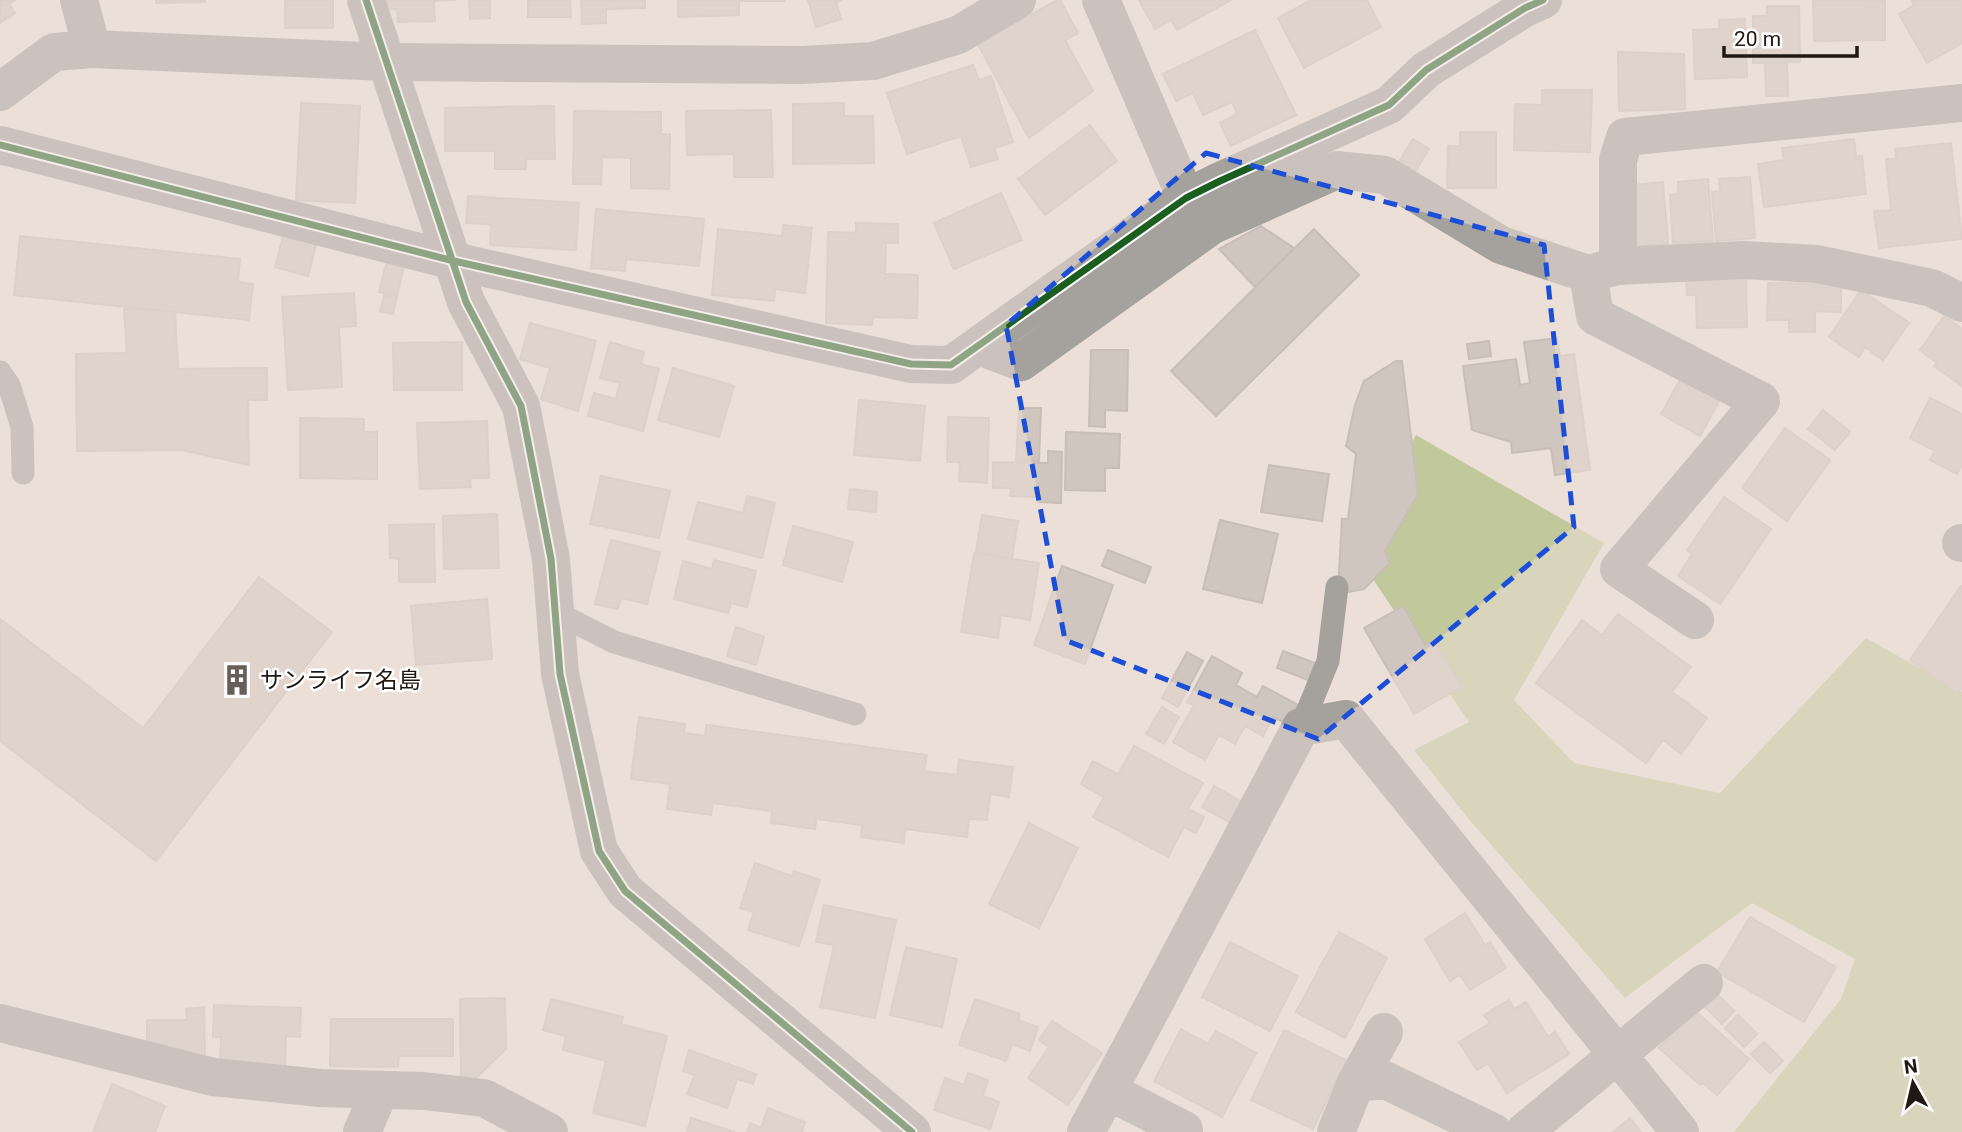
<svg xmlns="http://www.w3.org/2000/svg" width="1962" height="1132" font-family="Roboto,'Noto Sans JP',sans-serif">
<rect width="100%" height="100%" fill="#ecdfd7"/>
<!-- forest -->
<path fill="#c1c99c" d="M1416 435 1604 543 1514 700 1574 763 1720 793 1866 638 1962 692V1132H1734L1841 999 1855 959 1752 903 1625 998 1467 817 1414 750 1469 722 1356 554Z"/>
<!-- building -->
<path fill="#cfc6bf" stroke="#c8beb7" stroke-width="2" d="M0 0H15L9 4 15 13 0 23Z
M156 0H205V2L156 3Z
M285 0H333V28H285Z
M381 0H456L434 1 435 21 398 22 397 9 383 10Z
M469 0H490V18L470 19Z
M528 0H570L571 17H528Z
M581 0H645V8L606 9V23L582 24Z
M678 0H784V1H739V15L678 17Z
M808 0H843L836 2 841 19 816 27Z
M1058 0H1060L1078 33 1065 40 1093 91 1029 138 977 43Z
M1139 0H1231L1177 30 1171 20 1155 29Z
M1311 0H1367L1381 27 1304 68 1278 18Z
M1813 0 1885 1V40L1814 41Z
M1911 0H1962V43L1927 63 1899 14 1914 5Z
M1767 6H1799L1800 62 1753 63V16H1767Z
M1745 19 1747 77 1695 79 1693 30 1719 29V20Z
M1255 30 1296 115 1231 146 1220 123 1237 114 1232 102 1203 115 1193 93 1176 101 1163 74Z
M1618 52 1684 54 1685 109 1619 111Z
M1765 63H1787L1788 96H1766Z
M973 65 979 80 991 76 1013 142 994 148 998 159 971 167 961 136 907 154 887 93Z
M1542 90H1592L1590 152 1514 150 1515 104 1542 105Z
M301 103 360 106 355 203 296 200Z
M844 103V116H873L874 163 793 164V104Z
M554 106 555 159H526V169H495V151H445V108Z
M771 110 773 177H734V154L687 155 686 111Z
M574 111 661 112V134H670L669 189 631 188V158L602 157 601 184H573Z
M1090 125 1117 161 1045 215 1018 179Z
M1460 132H1496V188H1447L1448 146H1460Z
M1413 139 1429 149 1413 175 1397 165Z
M1854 139 1856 157 1862 156 1866 194 1764 207 1758 164 1784 160 1782 148Z
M1951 143 1962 239 1879 248 1874 211 1891 210 1886 159H1896L1895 149Z
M1750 177 1755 238 1716 241 1712 192 1720 191 1719 179Z
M1708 179 1713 241 1673 243 1670 195 1678 194V182Z
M1663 182 1668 244 1628 247 1633 185Z
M1001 193 1022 240 954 269 934 223Z
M468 196 579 203 576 250 490 245 491 224 466 223Z
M596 209 704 219 699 266 626 259 625 271 591 268Z
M856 223 898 224V243H886L885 274 918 275 917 318 873 317 872 325 826 323 828 232 856 233Z
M783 225 812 228 805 293 775 289 774 301 712 295 718 229 782 236Z
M1261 226 1294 248 1255 287 1219 249Z
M1314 229 1359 275 1216 416 1171 371Z
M284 233 317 241 308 276 275 267Z
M20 236 240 259 238 282 253 284 249 320 14 295Z
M388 257 405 261 397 296 379 292Z
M1746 274 1747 327 1697 328 1696 295H1687L1686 275Z
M1768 283 1841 284V312L1815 311V332H1789V320H1767Z
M1861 290 1909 323 1883 360 1865 347 1859 357 1829 337Z
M354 293 356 326 339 327 342 387 288 390 282 297Z
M384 295 397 297 393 314 380 311Z
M124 307 175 312 178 369 267 368V400H248L249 465 182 450 77 451 76 354 127 353Z
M1944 316 1962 329V386L1934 366 1937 363 1920 350Z
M530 323 596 341 578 411 541 399 550 368 520 359Z
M1557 338 1560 356 1574 354 1590 470 1555 475 1551 448 1512 453 1511 442 1472 430 1463 366 1516 359 1520 385 1530 383 1524 342Z
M1489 341 1491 356 1469 359 1467 344Z
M462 342V390H394L393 343Z
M610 342 644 352 641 364 659 369 643 431 588 416 594 393 616 399 620 383 600 378Z
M1091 350H1128L1127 411 1105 410V427L1089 426Z
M1396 361H1402L1418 494 1385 551 1390 563 1364 589 1348 592 1338 590 1342 519H1348L1356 454 1346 446 1355 405 1364 381Z
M673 368 734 386 719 437 658 420Z
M1681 378 1720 400 1700 436 1661 414Z
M1930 398 1962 414V465L1957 474 1930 460 1935 451 1910 438Z
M859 400 925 406 920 461 854 455Z
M1019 408H1041L1039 461 1016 460Z
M1823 410 1850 432 1835 450 1808 429Z
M948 417 989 418 987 483 959 481 960 462H947Z
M300 418 364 419V432H377V479L300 478Z
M487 421 489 478H470L471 487 420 489 417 423Z
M1785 428 1830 460 1787 521 1742 488Z
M1066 432 1120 434 1119 468H1105V491L1065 490Z
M1048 451 1062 452 1061 503 1037 502V497L1010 496 1011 488H993V462L1048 463Z
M1269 465 1329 474 1322 521 1261 512Z
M601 476 670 491 659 538 590 524Z
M850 489 877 492 876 512 848 509Z
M747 496 775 503 762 558 688 539 698 502 743 513Z
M1724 497 1771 529 1720 604 1678 576 1692 554 1687 550Z
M497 514 499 568 444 569 443 516Z
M982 515 1018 521 1012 558 976 552Z
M1220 520 1278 534 1262 603 1203 589Z
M434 524 435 582H399V559L390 558 389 525Z
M793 526 853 542 842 582 783 565Z
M611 540 660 552 647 604 621 598 618 609 595 604Z
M1108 550 1151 567 1145 583 1102 566Z
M974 553 1039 563 1030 620 1001 615 998 638 961 632Z
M714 560 756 571 747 607 731 603 728 613 674 599 683 561 712 569Z
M1062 566 1113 585 1085 664 1034 645Z
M259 577 332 632 156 861 0 741V619L143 728Z
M1961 586 1962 587V687L1958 694 1910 660Z
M487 599 492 659 416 665 411 606Z
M1403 606 1425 645 1434 640 1462 687 1414 714 1364 628Z
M1618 614 1691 667 1672 692 1707 718 1681 754 1663 740 1646 763 1536 683 1582 620 1602 635Z
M736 627 764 637 756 665 727 656Z
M1283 651 1315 663 1308 680 1277 668Z
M1187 652 1203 661 1178 707 1162 698Z
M1212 656 1242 673 1236 685 1257 697 1263 686 1298 705 1287 724 1273 717 1263 736 1245 726 1235 744 1219 735 1205 760 1173 742 1194 705 1187 702Z
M1162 707 1179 717 1164 744 1146 734Z
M639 717 685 724 684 733 705 736 706 725 927 755 924 771 957 775 959 760 1013 767 1009 797 990 794 987 820 969 819 967 837 905 829 904 843 861 837 862 825 816 819 815 829 771 823 772 811 713 803 711 815 667 809 670 784 631 779Z
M1134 746 1203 783 1188 809 1204 817 1196 833 1184 827 1168 857 1093 817 1104 797 1081 784 1093 761 1118 774Z
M1214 786 1242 802 1231 823 1202 807Z
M1029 823 1078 848 1039 928 989 904Z
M755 863 792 876 794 871 820 880 799 946 748 930 754 912 740 908Z
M824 905 896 920 875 1018 820 1007 834 945 816 942Z
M1465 913 1485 945 1490 942 1506 968 1470 990 1460 975 1450 981 1425 939Z
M1750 917 1836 967 1804 1022 1717 972Z
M1339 932 1387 958 1345 1038 1296 1012Z
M1230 942 1298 976 1270 1031 1202 997Z
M906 947 957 959 942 1027 890 1015Z
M1715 992 1734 1011 1722 1024 1702 1004Z
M505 998 506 1049 477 1077H461L460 999Z
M551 999 623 1017 621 1024 667 1036 645 1126 593 1113 606 1061 563 1050 566 1036 543 1030Z
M975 999 1020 1014 1018 1020 1038 1027 1030 1051 1012 1044 1006 1061 959 1045Z
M1509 1000 1514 1009 1526 1002 1548 1037 1555 1032 1569 1054 1507 1093 1488 1063 1477 1070 1459 1042 1490 1023 1484 1015Z
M214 1005 301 1008 300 1037 286 1036 285 1067 220 1065 221 1037H213Z
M204 1007 205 1055H147V1020H187L186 1009Z
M1693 1009 1749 1059 1717 1095 1703 1083 1700 1085 1659 1048Z
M1738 1015 1757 1034 1744 1047 1725 1028Z
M331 1019H453V1056H399L398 1067 330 1066Z
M1052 1021 1102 1053 1068 1105 1028 1078 1049 1047 1039 1040Z
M1181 1029 1208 1044 1216 1031 1256 1053 1222 1117 1154 1081Z
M1284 1030 1346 1060 1313 1129 1251 1100Z
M1764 1042 1783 1061 1770 1073 1751 1054Z
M689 1050 756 1074 753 1084 737 1079 727 1108 687 1094 695 1075 683 1071Z
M968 1073 988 1080 983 1096 999 1102 990 1129 934 1110 945 1078 964 1085Z
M112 1084 165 1106 155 1132H93Z
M768 1108 805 1122 802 1132H747L750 1123 761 1128Z
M691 1118 735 1132H687Z
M1630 1118 1641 1132H1613Z"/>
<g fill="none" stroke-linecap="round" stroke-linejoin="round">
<!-- service -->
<path stroke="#a5a19d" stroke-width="23" d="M0 372 9 385 22 427 23 473
M555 612 614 642 855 714
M1301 727 1328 661 1337 587"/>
<!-- minor -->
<path stroke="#a5a19d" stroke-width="38" d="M79 0 92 49
M366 0 466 302 521 406 551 559 560 674 599 851 625 891 912 1132
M1101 0 1186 198
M0 92 54 52 92 49 386 62 802 65 873 61 958 35 1017 0
M0 145 454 261 911 364 951 365 1186 198 1220 181 1389 105 1426 70 1525 8 1543 0
M1618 266 1743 260 1817 264 1932 288 1962 303
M1588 274 1595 316 1761 401 1619 569 1695 620
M978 346 1021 362 1211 226 1337 170 1385 175 1501 245 1588 274 1618 266V160L1625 137 1962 103
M1961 543H1962
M0 1023 213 1077 320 1088 424 1091 484 1098 549 1132
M1356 1083 1385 1080 1493 1132
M1108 1091 1184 1130V1132
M362 1132 380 1090
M1086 1132 1301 727 1346 719 1680 1132
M1336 1132 1356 1083 1384 1032
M1524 1132 1704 983"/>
<defs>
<path id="cycleway" d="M366 0 466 302 521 406 551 559 560 674 599 851 625 891 912 1132
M0 145 454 261 911 364 951 365 1186 198 1220 181 1389 105 1426 70 1525 8 1543 0"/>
</defs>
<!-- cycleway casing -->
<use href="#cycleway" stroke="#fff" stroke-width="11"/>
<!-- cycleway -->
<use href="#cycleway" stroke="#1b5e20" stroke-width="7"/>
</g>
<!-- marked area -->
<path d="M0 0H1962V1132H0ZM1206 153 1544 245 1574 527 1318 739 1065 640 1006 325Z" fill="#ecdfd7" fill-opacity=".55" fill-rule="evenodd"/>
<path fill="none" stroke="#1d4ed8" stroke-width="5" stroke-dasharray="14 9" stroke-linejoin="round" d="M1206 153 1544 245 1574 527 1318 739 1065 640 1006 325Z"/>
<!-- icons -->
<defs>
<symbol id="building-bare" viewBox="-9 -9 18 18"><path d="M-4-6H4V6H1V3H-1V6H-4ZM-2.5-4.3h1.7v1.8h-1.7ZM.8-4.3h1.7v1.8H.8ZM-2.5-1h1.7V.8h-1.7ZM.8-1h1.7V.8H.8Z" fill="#675e58" stroke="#fff" stroke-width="2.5" paint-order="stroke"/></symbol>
</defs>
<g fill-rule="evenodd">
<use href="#building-bare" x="215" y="658" width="44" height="44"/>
</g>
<g text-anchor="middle" stroke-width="5" stroke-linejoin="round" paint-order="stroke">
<!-- poi labels -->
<g font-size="23" fill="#201813" stroke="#fff" text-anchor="start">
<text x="260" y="688">サンライフ名島</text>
</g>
</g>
<!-- north arrow -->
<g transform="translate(1913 1083) rotate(352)" stroke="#ffffff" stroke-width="5" paint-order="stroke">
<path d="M0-5L12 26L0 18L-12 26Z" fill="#201813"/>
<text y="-10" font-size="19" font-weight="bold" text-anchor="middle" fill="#201813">N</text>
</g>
<!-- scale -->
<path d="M1724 46v10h133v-10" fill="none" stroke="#201813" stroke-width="3.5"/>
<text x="1734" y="46" font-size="21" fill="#201813" stroke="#ffffff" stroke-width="5" paint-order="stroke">20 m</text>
</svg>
